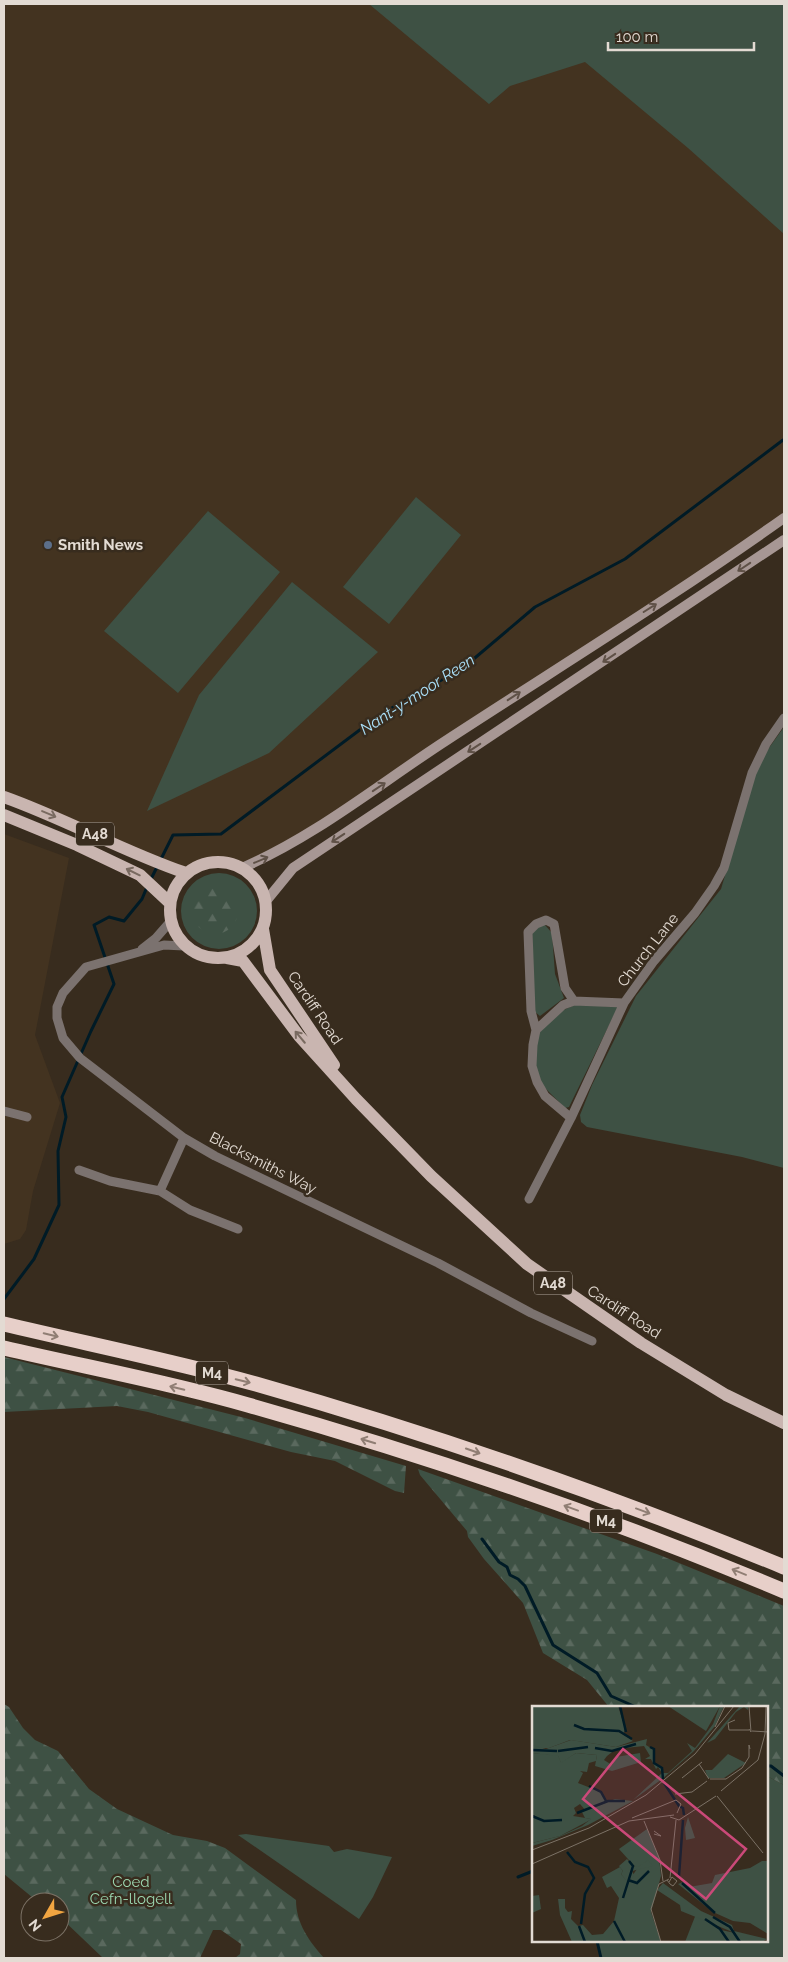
<svg xmlns="http://www.w3.org/2000/svg" width="788" height="1962" font-family="Raleway,sans-serif">
<defs>
<pattern id="forest-firs" width="22" height="20" patternUnits="userSpaceOnUse" patternTransform="scale(1.25)"><rect width="22" height="20" fill="#3e5144"/><path d="M5 1l3.5 6h-7zM16 11l3.5 6h-7z" fill="#5a695e"/></pattern>
</defs>
<rect width="100%" height="100%" fill="#382c1e"/>
<!-- built -->
<path fill="#433320" d="M4 4H784V518L332 819 242 868 217 861 200 865 186 873 4 797Z
M4 834 69 858 35 1035 60 1103 33 1191 26 1230 20 1239 4 1244Z"/>
<!-- grass -->
<path fill="#3e5144" d="M369 4H784V234L688 148 585 62 510 86 489 104Z
M416 497 461 535 389 624 343 587Z
M208 511 280 572 178 693 104 631Z
M292 582 378 652 269 753 147 811 199 695Z
M784 727V1168L742 1157 587 1127 581 1122 580 1115 592 1085 636 996 721 889 756 771 766 752Z
M181 911a38 38 0 1 1 76 0a38 38 0 1 1-76 0Z
M545 925 552 933 555 974 564 998 540 1016 534 1011 532 931 536 926Z
M577 1004 617 1007V1009L569 1107 565 1108 541 1084 535 1063 536 1036 559 1012Z
M767 1776 784 1785V1958H601L597 1941H767Z
M246 1834 329 1846 334 1852 347 1849 392 1857 373 1897 359 1919 238 1835Z"/>
<!-- forest -->
<path fill="url(#forest-firs)" d="M192 911a23 23 0 1 1 46 0a23 23 0 1 1-46 0Z
M4 1357 245 1418 406 1466 404 1493 395 1491 335 1461 291 1452 148 1412 117 1406 4 1412Z
M418 1469 657 1554 784 1606V1785L767 1776V1707H609L587 1680 543 1653 523 1603 484 1559 468 1537 467 1531 420 1475Z
M4 1704 9 1707 23 1728 35 1740 58 1751 89 1789 117 1809 173 1835 207 1841 225 1848 296 1900C296 1923 309 1941 324 1958H235L240 1954 241 1944 221 1930H213L200 1958H103L60 1917V1902H38L4 1874Z"/>
<g fill="none" stroke-linecap="round" stroke-linejoin="round">
<!-- stream -->
<path stroke="#001b26" stroke-width="3" d="M161 859 173 835 221 834 381 714 463 668 535 607 625 559 783 440
M151 879 158 865
M4 1299 34 1259 59 1205 58 1151 66 1117 62 1097 91 1031 114 984 94 925 109 917 124 921 142 899 147 887
M482 1539 499 1562 507 1567 510 1575 518 1579 525 1586 553 1645 597 1673 611 1696 636 1707
M767 1766H771L784 1776
M518 1877 533 1871
M597 1941 601 1958"/>
<!-- street -->
<path stroke="#7b726f" stroke-width="9" d="M184 946 164 945 86 967 63 993 57 1007V1018L63 1038 80 1058 184 1138 215 1156 438 1263 531 1313 592 1341
M142 949 156 938 170 922
M536 1030 531 1011 528 932 536 924 546 920 554 924 565 988 574 1001
M4 1111 27 1117
M571 1118 545 1096 537 1082 532 1066 533 1045 536 1030 563 1005 574 1001 624 1003
M79 1170 110 1181 160 1191 190 1210 238 1229
M160 1191 184 1138
M529 1199 571 1118 624 1003 654 961 695 913 714 886 724 868 752 773 766 744 784 718"/>
<!-- secondary -->
<path stroke="#a79794" stroke-width="10" d="M242 868C316 836 379 784 447 740 559 667 674 596 784 518
M266 901 293 868 784 540"/>
<!-- primary -->
<path stroke="#c9b5b0" stroke-width="12" d="M4 797C66 819 124 852 186 873
M4 815 77 845 140 875 170 903
M170 910a48 48 0 1 1 96 0a48 48 0 1 1-96 0Z
M263 929 270 970 334 1065
M227 958 243 961 299 1036 356 1099 431 1176 527 1264 641 1343 726 1395 784 1423"/>
<!-- highway -->
<path stroke="#e7cfc9" stroke-width="15" d="M4 1324C88 1344 173 1361 256 1384 436 1435 611 1496 784 1567
M4 1348C85 1367 168 1382 248 1405 430 1456 610 1518 784 1591"/>
</g>
<!-- one-way arrows -->
<defs><path id="oneway-shaft" d="M-6 0H5M1.5-3L5.5 0L1.5 3" fill="none" stroke-width="1.6" stroke-linecap="round" stroke-linejoin="round" transform="scale(1.25)"/></defs>
<g stroke="#5f5147">
<use href="#oneway-shaft" transform="translate(744 567) rotate(146)"/>
<use href="#oneway-shaft" transform="translate(650 608) rotate(-32)"/>
<use href="#oneway-shaft" transform="translate(609 658) rotate(146)"/>
<use href="#oneway-shaft" transform="translate(514 696) rotate(-33)"/>
<use href="#oneway-shaft" transform="translate(474 748) rotate(147)"/>
<use href="#oneway-shaft" transform="translate(379 787) rotate(-34)"/>
<use href="#oneway-shaft" transform="translate(338 838) rotate(147)"/>
<use href="#oneway-shaft" transform="translate(261 860) rotate(-23)"/>
</g>
<g stroke="#796a60">
<use href="#oneway-shaft" transform="translate(49 814) rotate(23)"/>
<use href="#oneway-shaft" transform="translate(133 872) rotate(-154)"/>
<use href="#oneway-shaft" transform="translate(300 1037) rotate(-130)"/>
</g>
<g stroke="#907e74">
<use href="#oneway-shaft" transform="translate(51 1335) rotate(13)"/>
<use href="#oneway-shaft" transform="translate(243 1381) rotate(13)"/>
<use href="#oneway-shaft" transform="translate(177 1388) rotate(-167)"/>
<use href="#oneway-shaft" transform="translate(368 1441) rotate(-163)"/>
<use href="#oneway-shaft" transform="translate(473 1451) rotate(19)"/>
<use href="#oneway-shaft" transform="translate(571 1508) rotate(-160)"/>
<use href="#oneway-shaft" transform="translate(643 1511) rotate(20)"/>
<use href="#oneway-shaft" transform="translate(739 1572) rotate(-158)"/>
</g>
<!-- markers -->
<circle fill="#5c6f8a" stroke="#382c1e" stroke-width="2" cx="48" cy="545" r="5"/>
<g text-anchor="middle" stroke-width="5" stroke-linejoin="round" paint-order="stroke">
<!-- shield labels -->
<g fill="#382c1e" stroke="#b0a69d" stroke-width="1">
<rect x="76" y="822.5" width="38" height="23" rx="4"/>
<rect x="534" y="1271.5" width="38" height="23" rx="4"/>
<rect x="196" y="1361.5" width="32" height="23" rx="4"/>
<rect x="590" y="1509.5" width="32" height="23" rx="4"/>
</g>
<g font-size="14" font-weight="bold" fill="#e3dbd3">
<text x="95" y="839">A48</text>
<text x="553" y="1288">A48</text>
<text x="212" y="1378">M4</text>
<text x="606" y="1526">M4</text>
</g>
<!-- poi labels -->
<g font-size="15" font-weight="bold" fill="#e3dbd3" stroke="#382c1e" text-anchor="start">
<text x="58" y="550">Smith News</text>
</g>
<!-- street labels -->
<g font-size="15" fill="#e3dbd3" stroke="#382c1e">
<text transform="translate(648 950) rotate(-52)" y="5">Church Lane</text>
<text transform="translate(315 1008) rotate(56)" y="5">Cardiff Road</text>
<text transform="translate(263 1163) rotate(27)" y="5">Blacksmiths Way</text>
<text transform="translate(624 1312) rotate(33)" y="5">Cardiff Road</text>
</g>
<!-- park labels -->
<g font-size="15" fill="#9bd7b0" stroke="#382c1e">
<text x="131" y="1887">Coed<tspan x="131" dy="17">Cefn-llogell</tspan></text>
</g>
<!-- water labels -->
<g font-size="16" font-style="italic" fill="#aae0f9" stroke="#382c1e">
<text transform="translate(417 694) rotate(-33)" y="6">Nant-y-moor Reen</text>
</g>
</g>
<!-- overview -->
<g transform="translate(532 1706)">
<rect width="236" height="236" fill="#382c1e"/>
<path d="M0 0H86L93 22 92 27 87 26 101 35 84 41 38 34 17 42H5L0 39ZM136 0H188L174 25ZM0 47 26 49 29 56 44 47 65 49 64 55 57 57 55 66 48 65 51 67 46 77 69 86 74 95 54 105 48 98 42 102 44 107 41 110 60 113 28 130 0 137V112L3 109H0ZM196 48 214 57 192 72H176L173 64H180ZM156 111 163 132 154 134 153 122ZM115 123 127 152 129 170 119 206 129 236H40L28 209 26 193H33V202L36 206 40 205 39 213 46 220 51 219 60 229 71 228 82 215 87 192 79 180 75 182 70 171 88 161 91 165 89 168 96 176 105 163 87 143ZM230 155H236V228L218 217 201 215 181 206 146 178 154 175 157 181 180 177 183 169 218 162ZM7 189 9 203 0 207V190ZM164 208 189 224 203 227 208 236H153Z" fill="#3e5144"/>
<path d="M188 0H192L183 20 162 45 130 73 101 94 130 67 126 61 124 63 119 53H113L118 50 112 40 84 43 75 50 72 54 80 59 84 51 108 47 109 56 80 65 63 60 65 49 44 47 29 57 26 50 0 47V39L14 43 39 34 84 41 115 33 114 39 122 44V57L131 62V67H136L160 45 155 37 163 42 181 18ZM208 0 216 1V4L212 1 204 6 183 33 175 37ZM83 93 101 95 56 119 20 134 0 140V137L28 130 50 120 59 113 53 112 50 106ZM95 153 101 160 106 161 116 154 121 160 100 165 102 169 96 177 89 168 91 165 87 160ZM131 177 169 205 200 219 202 225 235 233 230 236H208L203 227 149 205 148 199 125 184Z" fill="#3e5144"/>
<path fill="none" stroke="#001b26" stroke-width="2.5" d="M88 0 94 26M42 19 52 23 87 25 100 33M118 41 122 43V57L130 62 131 73M63 42 80 45 104 38M0 44 25 45M26 45 56 41M132 77 147 100 151 102 152 109M57 80 69 86 74 95M45 107 76 95H93M0 110 12 115 30 114M35 146 43 156 56 161 62 172 53 188 49 218M147 170 151 114M96 174 105 177 117 165M150 177 183 207M91 192 101 160 97 155M181 211 198 221 208 236M173 213 188 223 197 236M82 215 93 236M47 220 53 236"/>
<path fill="none" stroke="#7c7266" stroke-width="1" d="M217 0 219 26 217 23M203 14 196 17 197 24H217M183 21 193 0M220 25 237 26M167 58 177 73M150 72 170 56M178 73H194L210 62 217 51V39L218 43M189 85 226 54 233 28 234 0M143 88 160 86 175 75M185 90 231 147M138 111 147 114 184 90M100 112 144 94 149 98 145 107M112 115 128 154 131 175M122 128 129 130 122 125M0 144 57 122 114 89 163 48 202 0M0 158 97 115 142 109M138 172 144 114M135 174 138 178 141 180 145 175 140 171 137 176M129 236 119 203 127 178 137 173"/>
<path fill="#ca4979" fill-opacity="0.15" stroke="#ca4979" stroke-width="2.5" d="M91 43 214 143 174 193 51 93Z"/>
<rect width="236" height="236" fill="none" stroke="#e3dbd3" stroke-width="2.5"/>
</g>
<!-- border -->
<rect width="788" height="1962" fill="none" stroke="#e3dbd3" stroke-width="10"/>
<!-- north arrow -->
<g transform="translate(45 1917) rotate(231)"><circle r="24" fill="#382c1e" stroke="#7c7266"/>
<path d="M0-4L9 19L0 12L-9 19Z" fill="#f2a541"/>
<text y="-8" font-size="14" font-weight="bold" text-anchor="middle" fill="#e3dbd3">N</text>
</g>
<!-- scale -->
<path d="M608 42v8h146v-8" fill="none" stroke="#e3dbd3" stroke-width="2.5"/>
<text x="616" y="42" font-size="15" fill="#e3dbd3" stroke="#382c1e" stroke-width="4" paint-order="stroke">100 m</text>
</svg>
